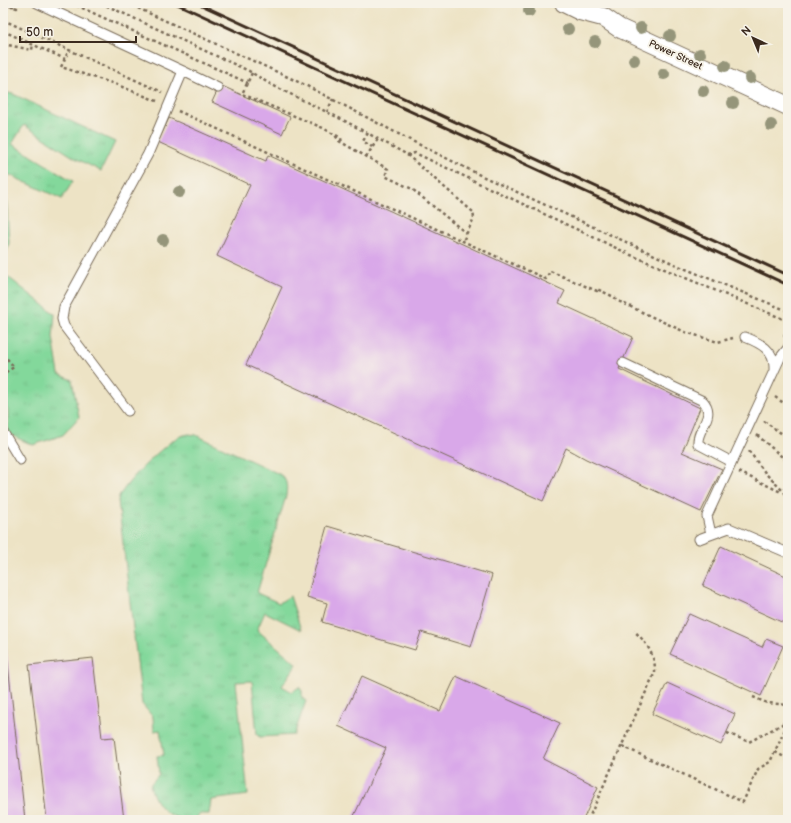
<svg xmlns="http://www.w3.org/2000/svg" width="791" height="823" font-family="'Balsamiq Sans',sans-serif">
<defs>
<pattern id="grass-tufts" width="24" height="20" patternUnits="userSpaceOnUse"><rect width="24" height="20" fill="#83d89b"/><path d="M3 7l-1-3M5 7V3M7 7l1-3M15 17l-1-3M17 17v-4M19 17l1-3" fill="none" stroke="#72ba85"/></pattern>
</defs>
<rect width="100%" height="100%" fill="#f7f3e8"/>
<filter id="ink" filterUnits="userSpaceOnUse"><feTurbulence type="fractalNoise" baseFrequency=".025" numOctaves="2"/><feDisplacementMap in="SourceGraphic" scale="8" xChannelSelector="R" yChannelSelector="G"/><feConvolveMatrix kernelMatrix="1 2 1 2 8 2 1 2 1" color-interpolation-filters="sRGB"/></filter>
<filter id="wash" filterUnits="userSpaceOnUse"><feTurbulence type="fractalNoise" baseFrequency=".012" numOctaves="4" result="noise"/><feDisplacementMap in="SourceGraphic" scale="16" xChannelSelector="R" yChannelSelector="G"/><feGaussianBlur stdDeviation="0.9" result="paint"/><feColorMatrix in="noise" values="0 0 0 0 0 0 0 0 0 0 0 0 0 0 0 0 0 1.4 0 .05"/><feComposite in="paint" operator="in"/></filter>
<g filter="url(#wash)">
<rect width="100%" height="100%" fill="#ede3c5"/>
<!-- grass -->
<path fill="url(#grass-tufts)" stroke="#5f815c" d="M3 92 13 94 115 142 101 171 75 158 24 125 12 144 73 181 62 199 5 173 9 243 3 265Z
M3 273 55 314 53 337 59 374 72 380 79 417 63 435 33 445 15 437 8 432V410L3 404Z
M189 434 196 435 279 474C288 479 287 487 286 496L257 593 279 603 290 596 301 630 265 612 257 630 297 664 282 686 292 692 299 687 302 691V698L306 701 294 735 260 737 257 735 252 681 236 682 248 795 211 800 209 814H199L195 820C170 820 156 809 150 785L159 774 157 756 164 755 160 730 154 731 153 717 142 704 118 500C122 485 161 448 175 439 179 436 184 435 189 434Z"/>
<g id="blocks">
<!-- building -->
<path fill="#d9a8e9" d="M220 85 290 117 282 134 212 102Z
M169 118 266 161 268 155 565 291 559 303 633 337 619 369 700 408 682 452 722 469 701 512 586 459 566 448 543 501 246 365 282 287 217 256 250 185 158 142Z
M327 526 492 575 471 647 421 632 415 650 322 622 327 603 307 597Z
M721 546 788 577V625L703 586Z
M689 614 762 647 766 639 783 646 761 696 670 654Z
M3 627H4L25 820H3Z
M93 658 102 738 114 737 124 820H47L29 665Z
M362 676 440 711 456 676 560 723 543 759 598 787 583 820H352L386 748 338 726Z
M667 683 735 714 721 745 652 714Z"/>
</g>
</g>
<g filter="url(#ink)">
<use href="#blocks" fill-opacity="0" stroke="#796b58" stroke-width="1"/>
<g fill="none" stroke-linecap="round" stroke-linejoin="round">
<defs>
<path id="lane" d="M37 3 183 71
M745 337C760 343 775 350 774 369
M623 363 703 401C717 416 696 429 698 444L732 462
M128 411 64 326 62 319 64 307 148 154 183 71 218 88
M3 432 20 460
M711 534 707 516 780 358 788 348
M699 539 729 528 788 553"/>
<path id="street" d="M564 3 580 11 603 17 619 28 788 106"/>
</defs>
<!-- lane casing -->
<use href="#lane" stroke="#796b58" stroke-width="11"/>
<!-- street casing -->
<use href="#street" stroke="#796b58" stroke-width="20"/>
<!-- path -->
<path stroke="#796b58" stroke-width="2.5" stroke-dasharray="3 3" stroke-linecap="butt" d="M71 3 248 83
M101 3 249 71 270 84 345 121 406 154 473 212 474 218 463 241
M127 3 303 84 410 140 484 177 681 267 788 311
M3 4 17 8 6 3
M3 20 69 50
M3 31 65 59
M3 44 32 50 33 44
M252 73 242 94 323 128 335 135 339 141 388 169 385 176 412 189 467 234
M157 101 115 84 61 67 69 50 162 92
M178 111 546 279 550 271 597 291V289L614 297 618 301 685 332 718 342 733 338
M327 112 333 99
M368 133 363 141 372 147
M336 135 341 138 342 143
M407 155 415 153 631 255 788 321
M366 157 378 139
M784 337 788 328
M3 354 14 367 6 372 3 368
M775 397 788 406
M764 421 788 438
M757 435 788 462
M749 451 766 474 788 496
M739 472 781 492
M753 697 767 703 788 705
M727 733 749 742 788 721
M622 746 743 802 758 769 770 762 788 723
M775 752 788 759
M588 820 655 672C656 657 646 641 634 631"/>
<!-- lane -->
<use href="#lane" stroke="#fff" stroke-width="9"/>
<!-- street -->
<use href="#street" stroke="#fff" stroke-width="18"/>
<!-- rail -->
<path stroke="#3b2a1e" stroke-width="3" d="M175 3 788 285
M197 3 788 275"/>
</g>
<!-- trees -->
<g fill="#95957a">
<circle cx="529" cy="11" r="6"/>
<circle cx="641" cy="28" r="6"/>
<circle cx="568" cy="29" r="6"/>
<circle cx="670" cy="36" r="6"/>
<circle cx="595" cy="42" r="6"/>
<circle cx="700" cy="54" r="6"/>
<circle cx="634" cy="60" r="6"/>
<circle cx="725" cy="66" r="6"/>
<circle cx="664" cy="74" r="6"/>
<circle cx="750" cy="78" r="6"/>
<circle cx="703" cy="91" r="6"/>
<circle cx="733" cy="103" r="6"/>
<circle cx="771" cy="125" r="6"/>
<circle cx="179" cy="192" r="6"/>
<circle cx="163" cy="240" r="6"/>
</g>
</g>
<g text-anchor="middle" stroke-width="4" stroke-linejoin="round" paint-order="stroke">
<!-- street labels -->
<g font-size="10" fill="#3b2a1e" stroke="#f7f3e8">
<text transform="translate(676 54) rotate(25)" y="4">Power Street</text>
</g>
</g>
<!-- margin -->
<rect width="791" height="823" fill="none" stroke="#f7f3e8" stroke-width="16"/>
<!-- north arrow -->
<g transform="translate(753 38) rotate(316)" stroke="#f7f3e8" stroke-width="3" paint-order="stroke">
<path d="M0-3L7 15L0 10L-7 15Z" fill="#3b2a1e"/>
<text y="-6" font-size="11" font-weight="bold" text-anchor="middle" fill="#3b2a1e">N</text>
</g>
<!-- scale -->
<path d="M20 36v6h116v-6" fill="none" stroke="#3b2a1e" stroke-width="2"/>
<text x="26" y="36" font-size="12" fill="#3b2a1e" stroke="#f7f3e8" stroke-width="3" paint-order="stroke">50 m</text>
</svg>
